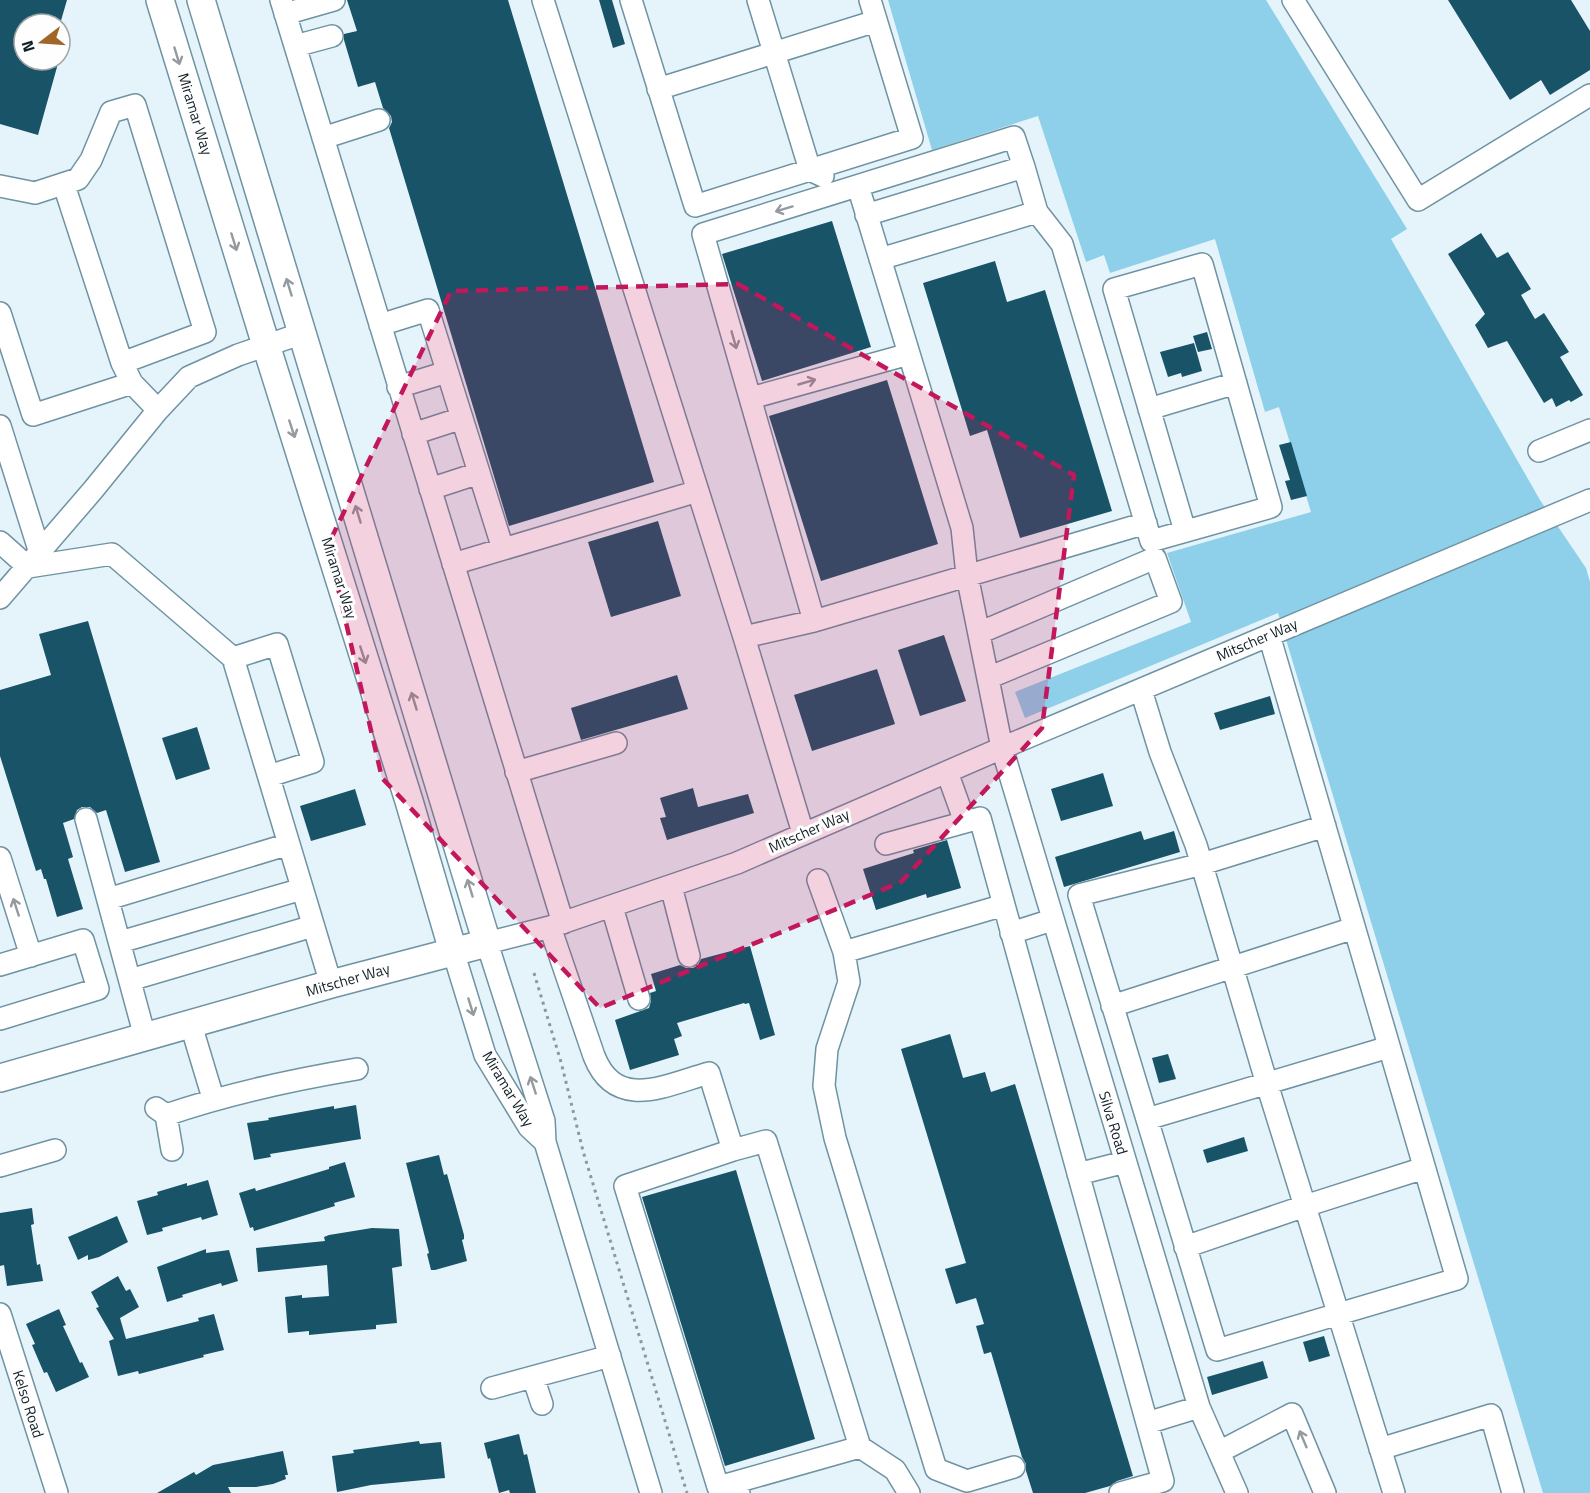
<svg xmlns="http://www.w3.org/2000/svg" width="1590" height="1493" font-family="'Titillium Web',sans-serif">
<rect width="100%" height="100%" fill="#e5f4fb"/>
<!-- green -->
<path fill="#8ecfea" d="M888 0H1266L1407 229 1391 239 1540 500 1586 568 1590 582V1493H1543L1278 613 1025 718 1015 692 1191 622 1167 553 1311 512 1279 407 1265 412 1215 239 1110 273 1104 255 1086 262 1038 116 932 150Z"/>
<!-- building -->
<path fill="#185368" d="M0 0H67L60 24H24V60H59L38 135 0 124Z
M347 0H508L654 482 509 526 389 128 392 122 391 116 383 108 375 82 358 87 344 40V34L357 31Z
M599 0H612L625 44 613 48Z
M1448 0H1571L1590 31V70L1550 95 1541 80 1510 100Z
M832 221 871 347 762 381 722 254Z
M1481 233 1497 258 1508 252 1531 289 1521 295 1535 319 1544 313 1569 352 1560 357 1583 395 1571 402 1569 400 1556 407 1552 398 1544 403 1507 341 1488 348 1475 325 1485 314 1448 254Z
M995 261 1007 302 1045 290 1112 511 1020 538 987 430 970 436 923 283Z
M1207 332 1212 349 1198 352 1193 336Z
M1194 343 1202 371 1182 377 1181 373 1168 377 1160 352Z
M887 380 938 544 821 581 769 416Z
M1291 442 1307 496 1291 500 1285 481 1290 480 1279 445Z
M658 521 681 596 611 617 588 542Z
M88 621 160 862 125 872 106 810 97 813 90 807H82L77 810 74 819 63 823 73 857 68 859 83 909 57 917 46 879H44L41 869 36 871 0 756V690L51 675 39 634Z
M944 635 966 701 920 716 898 650Z
M877 669 895 724 812 751 794 695Z
M677 675 688 709 581 740 571 708Z
M1270 696 1275 714 1220 730 1214 713Z
M197 727 210 769 176 780 162 738Z
M1103 773 1113 806 1061 821 1051 789Z
M693 788 698 807 748 794 754 813 667 840 660 818 666 817 660 798Z
M355 789 366 825 311 841 300 806Z
M1141 831 1144 840 1174 831 1180 852 1064 887 1055 857Z
M947 840 961 888 927 898 926 894 876 910 863 869 914 853 913 850Z
M750 946 775 1035 760 1040 749 1003 745 1004 744 1003 677 1023 682 1036 674 1039 679 1055 630 1070 615 1020 649 1008 651 1001 650 993 656 991 651 974 680 965 686 968H693L698 965 701 959Z
M950 1034 963 1078 985 1072 991 1092 1015 1084 1133 1476 1117 1481 1110 1486 1085 1493H1033L1026 1471V1464L1022 1457 991 1352 984 1354 976 1326 984 1324 976 1298 956 1304 945 1269 966 1263 901 1049Z
M1168 1054 1176 1079 1159 1083 1152 1058Z
M356 1105 361 1139 270 1154 271 1157 254 1160 247 1123 269 1120 268 1118 334 1106V1109Z
M1244 1137 1248 1151 1207 1163 1203 1150Z
M439 1155 444 1175 447 1174 459 1217 464 1235V1239L462 1240 467 1261 435 1270H431L427 1254 429 1253 406 1163Z
M345 1162 355 1197 334 1203 335 1206 254 1231 253 1227 250 1228 239 1193 255 1188 256 1191 329 1169V1167Z
M736 1170 815 1439 725 1466 642 1197Z
M208 1180 218 1215 202 1220 201 1217 162 1228 163 1231 147 1235 137 1201 158 1195 157 1192 187 1183V1186Z
M32 1208 34 1224 31 1225 37 1265 40 1264 43 1281 7 1286 4 1265 0 1266V1213Z
M117 1216 128 1242 99 1257 88 1260V1255L78 1260 68 1237Z
M372 1228 399 1229 402 1266 392 1268 397 1323 376 1325V1329L340 1332 309 1335V1331L288 1333 285 1297 302 1295V1298L329 1296 327 1265 258 1272 256 1248 325 1241 324 1237 329 1235Z
M206 1249V1253L229 1250 238 1281 222 1286 221 1283 182 1295 183 1297 167 1302 157 1267Z
M118 1276 126 1291 130 1289 139 1307 120 1318 126 1339 199 1321 198 1318 214 1314 224 1350 203 1355 204 1357 139 1374 138 1371 118 1376 109 1341 114 1339 96 1308 99 1307 91 1292Z
M59 1309 66 1325 63 1326 80 1363 82 1362 89 1377 56 1392 47 1372 44 1373 32 1345 35 1344 26 1324Z
M1324 1336 1330 1356 1309 1362 1303 1342Z
M1263 1361 1268 1378 1212 1395 1207 1377Z
M519 1434 524 1455 527 1454 536 1493H510L509 1490 499 1493 490 1458 488 1459 484 1443Z
M419 1441 420 1444 441 1442 445 1478 371 1485 337 1492 332 1456 354 1453 353 1450Z
M283 1451 288 1475H285L286 1479 273 1484 256 1487H228L231 1493H157L194 1472 196 1475 213 1465Z"/>
<g fill="none" stroke-linecap="round" stroke-linejoin="round">
<defs>
<path id="minor" d="M281 0 563 923
M543 0 744 637 803 833
M631 0 695 206 912 138 870 0
M758 0 810 170 823 176
M1293 0 1418 200 1590 95
M285 14 334 0
M295 46 332 36
M658 89 876 21
M323 138 379 120
M64 185 122 363 132 383 158 410
M0 186 35 193 78 179 91 160 111 112 135 105 205 332 122 363
M858 186 962 528 967 575 1002 748 1199 1407 1237 1493
M1037 212 1062 244 1151 541 1271 507 1202 264 1114 289 1185 531
M866 215 1024 167 1037 212 880 259
M0 313 33 415 132 383
M380 325 428 310 503 549
M398 387 447 372
M751 398 909 354
M1149 409 1236 383
M0 426 40 553
M413 434 462 418
M1539 451 1590 430
M430 489 479 473
M0 542 28 567 112 554 233 658 331 984
M453 564 698 491
M0 598 93 490 158 410 189 377 238 355 303 333
M814 621 703 234 1014 137 1024 167
M979 633 1155 558 1171 602 988 678
M1269 635 1457 1279 1217 1350 1079 895 1202 864 1325 826
M744 637 814 621 1146 523
M233 658 277 644 313 762 269 776
M1141 690 1160 752 1196 845 1267 1084 1394 1493
M516 772 616 743
M947 772 965 822
M86 819 145 1037
M886 844 980 818 1163 1481 1120 1493
M0 858 31 956
M818 880 844 952 849 982 827 1049 824 1086 835 1138 936 1469 967 1481 1014 1467
M671 886 689 956
M108 899 289 844
M612 907 639 999
M550 927 594 1056C616 1112 666 1085 709 1073L733 1150 766 1141 860 1447
M1011 933 1052 920
M120 942 302 889
M453 951 485 1055 529 1127 545 1142
M844 952 1004 905
M0 965 83 940 98 989 0 1019
M130 980 313 926
M1112 1006 1354 928
M191 1025 213 1098
M156 1108 166 1115 172 1150
M166 1115C230 1093 291 1080 357 1069
M1147 1119 1389 1047
M733 1150 625 1186 718 1487 736 1482
M0 1166 55 1150
M1078 1174 1125 1162
M1185 1247 1305 1206 1424 1168
M0 1314 57 1493
M533 1377 542 1404
M492 1388 610 1356
M1147 1423 1199 1407
M860 1447 895 1470 909 1493
M1380 1449 1491 1415 1513 1493
M1219 1452 1292 1414 1325 1493
M651 1493 545 1142 544 1121 487 943 550 927 737 863 1002 748 1590 500
M739 1493 736 1482 860 1447"/>
<path id="major" d="M160 0 266 345 409 801 453 951
M0 1078 331 984 487 943 201 0"/>
</defs>
<!-- minor casing -->
<use href="#minor" stroke="#6f93a2" stroke-width="24"/>
<!-- major casing -->
<use href="#major" stroke="#6f93a2" stroke-width="30"/>
<!-- path -->
<path stroke="#8a999f" stroke-width="3" stroke-dasharray="3 4.5" stroke-linecap="butt" d="M534 973 561 1062 583 1151 687 1493"/>
<!-- minor -->
<use href="#minor" stroke="#fff" stroke-width="21"/>
<!-- major -->
<use href="#major" stroke="#fff" stroke-width="27"/>
</g>
<!-- one-way arrows -->
<defs><path id="oneway-shaft" d="M-6 0H5M1.5-3L5.5 0L1.5 3" fill="none" stroke-width="1.6" stroke-linecap="round" stroke-linejoin="round" transform="scale(1.5)"/></defs>
<g stroke="#949a9d">
<use href="#oneway-shaft" transform="translate(177 56) rotate(73)"/>
<use href="#oneway-shaft" transform="translate(784 209) rotate(163)"/>
<use href="#oneway-shaft" transform="translate(234 242) rotate(73)"/>
<use href="#oneway-shaft" transform="translate(289 287) rotate(-107)"/>
<use href="#oneway-shaft" transform="translate(734 340) rotate(74)"/>
<use href="#oneway-shaft" transform="translate(807 382) rotate(-16)"/>
<use href="#oneway-shaft" transform="translate(292 429) rotate(72)"/>
<use href="#oneway-shaft" transform="translate(358 514) rotate(-107)"/>
<use href="#oneway-shaft" transform="translate(363 655) rotate(72)"/>
<use href="#oneway-shaft" transform="translate(414 701) rotate(-107)"/>
<use href="#oneway-shaft" transform="translate(470 888) rotate(-107)"/>
<use href="#oneway-shaft" transform="translate(16 907) rotate(-108)"/>
<use href="#oneway-shaft" transform="translate(471 1007) rotate(73)"/>
<use href="#oneway-shaft" transform="translate(533 1085) rotate(-108)"/>
<use href="#oneway-shaft" transform="translate(1303 1439) rotate(-113)"/>
</g>
<!-- marked area -->
<path fill="#c2185b" fill-opacity="0.2" stroke="#c2185b" stroke-width="4.5" stroke-dasharray="12 8" stroke-linejoin="round" d="M738 284 1074 475 1042 728 901 882 600 1008 382 778 328 545 451 291Z"/>
<g text-anchor="middle" stroke-width="6" stroke-linejoin="round" paint-order="stroke">
<!-- street labels -->
<g font-size="15" fill="#111f25" stroke="#fefefe">
<text transform="translate(195 114) rotate(73)" y="5">Miramar Way</text>
<text transform="translate(339 578) rotate(72)" y="5">Miramar Way</text>
<text transform="translate(1257 640) rotate(-23)" y="5">Mitscher Way</text>
<text transform="translate(809 831) rotate(-24)" y="5">Mitscher Way</text>
<text transform="translate(348 980) rotate(-16)" y="5">Mitscher Way</text>
<text transform="translate(508 1089) rotate(59)" y="5">Miramar Way</text>
<text transform="translate(1113 1123) rotate(73)" y="5">Silva Road</text>
<text transform="translate(28 1404) rotate(72)" y="5">Kelso Road</text>
</g>
</g>
<!-- north arrow -->
<g transform="translate(42 42) rotate(253)"><circle r="28" fill="#fefefe" stroke="#9fa5a7" stroke-width="1.5"/>
<path d="M0-4.5L10 22L0 15L-10 22Z" fill="#a16527"/>
<text y="-9" font-size="16" font-weight="bold" text-anchor="middle" fill="#111f25">N</text>
</g>
</svg>
